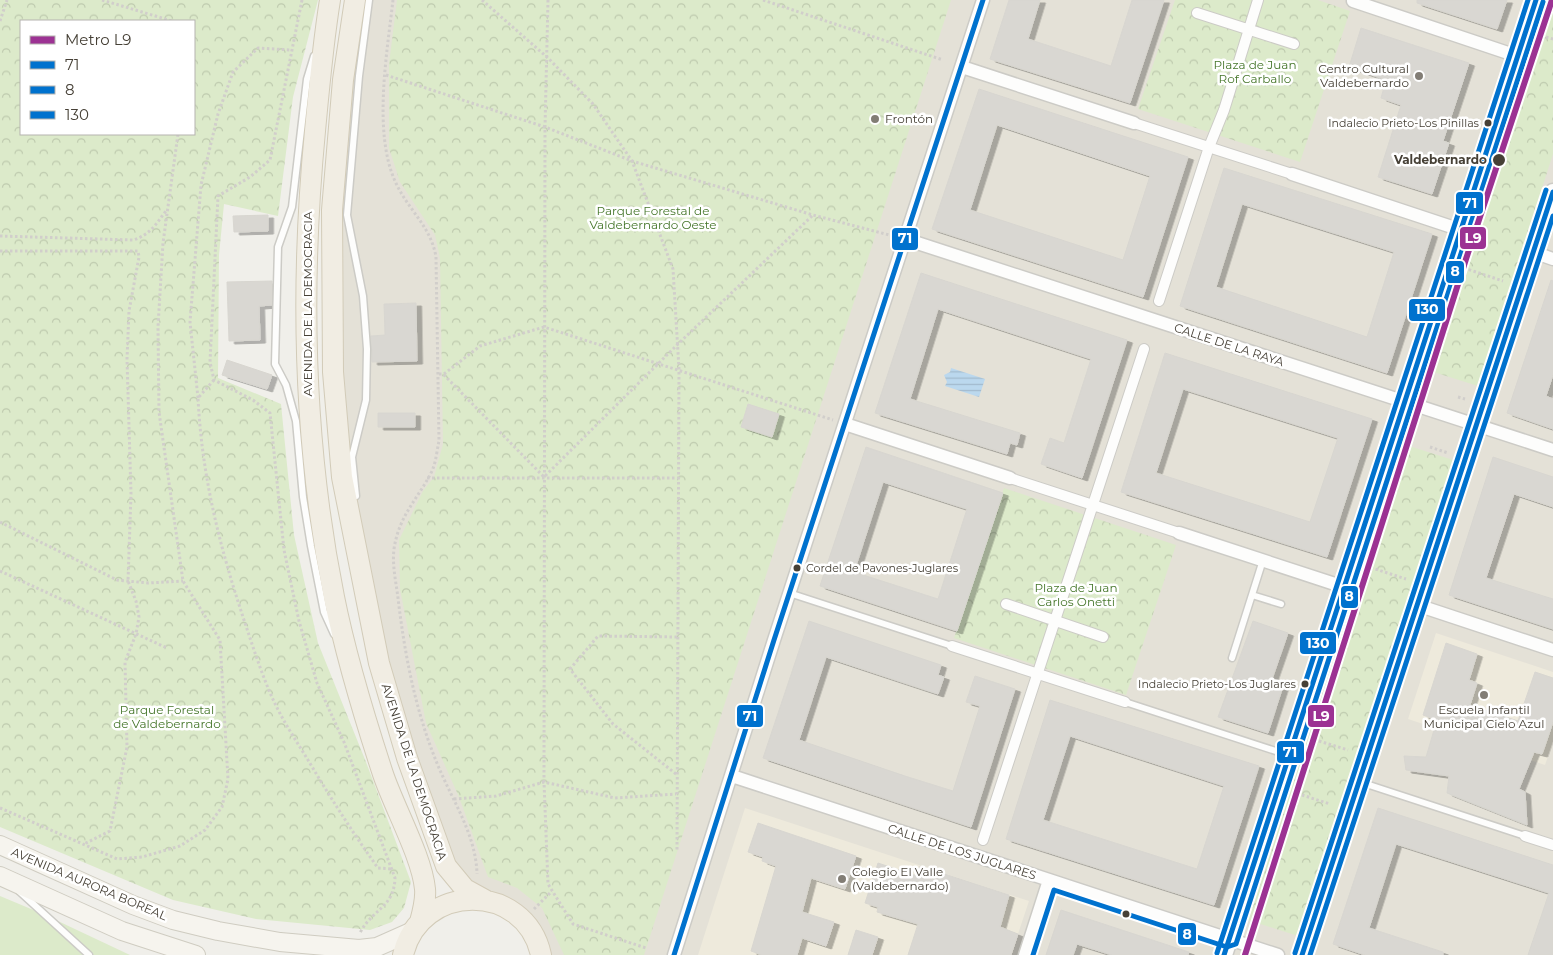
<svg xmlns="http://www.w3.org/2000/svg" width="1553" height="955" font-family="Montserrat,sans-serif">
<defs>
<pattern id="park-crowns" width="20" height="18" patternUnits="userSpaceOnUse" patternTransform="scale(1.25)"><rect width="20" height="18" fill="#dceaca"/><path d="M2 6a3 3 0 1 1 6 0M12 15a3 3 0 1 1 6 0" fill="none" stroke="#becaae"/></pattern>
<pattern id="water-rules" width="6" height="5" patternUnits="userSpaceOnUse" patternTransform="scale(1.25)"><rect width="6" height="5" fill="#bbd8ee"/><path d="M0 2.5h6" fill="none" stroke="#a2bacd"/></pattern>
<filter id="shadow"><feDropShadow dx="5.5" dy="3" stdDeviation="0" flood-color="#0004"/></filter>
</defs>
<rect width="100%" height="100%" fill="#f0efea"/>
<!-- residential -->
<path fill="#e4e1d7" d="M355 0H1553V955H541L535 938 465 889 418 788 342 477 332 210Z"/>
<!-- education -->
<path fill="#eeeadc" d="M1436 633 1553 672V742L1545 765 1408 719Z
M745 808 1029 901 1011 955H698Z"/>
<!-- green -->
<path fill="#dceaca" d="M0 896 43 914 130 955H0Z"/>
<!-- park -->
<path fill="url(#park-crowns)" fill-rule="evenodd" d="M0 0H318L293 97 278 216 224 204 219 255 218 378 281 404 294 535 318 643 366 762 411 882 404 908 392 922 370 930 256 919 173 900 0 827ZM21 21H194V134H21Z
M397 0H951L644 955H564L542 908 517 888 488 877 459 797 426 723 400 589 399 540 423 491 434 477 443 444 440 258 435 235 400 182 389 148V64Z
M1175 0H1318L1350 11 1300 162 1138 109Z
M1548 0H1553V154L1478 386 1427 370Z
M1403 444 1453 460 1298 936 1248 920Z
M1004 488 1176 545 1126 695 954 638Z"/>
<!-- water -->
<path fill="url(#water-rules)" d="M951 368 985 379 979 397 945 386 947 382 944 375 950 372Z"/>
<!-- building -->
<path fill="#d9d7d2" stroke="#d8d6d0" fill-rule="evenodd" filter="url(#shadow)" d="M1009 0H1040L1028 39 1111 66 1132 0H1164L1130 103 990 59Z
M1417 0H1507L1497 29 1417 3Z
M1361 28 1469 63 1443 141 1449 143 1432 194 1378 177 1401 105 1381 98 1386 80 1349 67Z
M979 89 1188 157 1143 297 932 229ZM997 125 1150 176 1123 260 970 210Z
M1224 168 1432 234 1387 373 1180 306ZM1242 204 1394 252 1367 337 1216 287Z
M268 215V231L234 232 233 216Z
M921 273 1127 340 1082 478 1041 464 1050 438 1064 443 1091 359 938 309 910 399 1020 433 1017 445 1010 443 1007 454 875 413Z
M1551 280 1553 281V375L1546 396 1553 399V429L1507 413Z
M272 281V305L259 306 260 340 229 341 227 282Z
M416 303 417 361 372 362 371 336 385 335 384 304Z
M1165 353 1372 419 1327 557 1121 492ZM1183 389 1338 438 1310 522 1156 473Z
M227 360 272 375 267 389 222 375Z
M748 404 779 414 772 437 741 427Z
M378 413H415V427H378Z
M866 447 1003 493 957 631 820 586ZM883 482 967 509 938 599 854 572Z
M1493 457 1553 477V507L1514 494 1486 578 1553 599V629L1449 595Z
M809 621 941 665 938 675 944 677 938 694 826 657 799 740 905 776 953 791 980 706 966 702 975 676 1015 689 971 827 763 758Z
M1253 621 1288 633 1272 679 1284 683 1268 733 1218 717Z
M1446 643 1477 654 1469 680 1477 683 1470 705 1518 721 1535 672 1553 678V722L1542 754 1534 752 1519 789 1525 792 1527 825 1447 793 1449 776 1406 770 1404 756 1426 757 1437 720 1423 715Z
M1050 700 1259 766 1214 905 1006 839ZM1070 736 1224 786 1197 869 1043 820Z
M1378 808 1553 865V955H1528L1549 893 1396 844 1369 928 1443 952V955H1365L1333 944Z
M758 823 856 856 845 889 811 878 802 912 834 922 826 946 802 938 797 955H762L751 951 776 866 762 861 763 857 748 852Z
M878 863 917 876 920 866 1009 895 1000 927 1018 934 1011 955H908L918 924 877 912 878 907 865 903Z
M1061 910 1189 952 1188 955H1112L1077 944 1073 955H1046Z
M856 930 878 937 872 955H848Z"/>
<g fill="none" stroke-linecap="round" stroke-linejoin="round">
<defs>
<path id="service" d="M314 56 307 79 292 207 278 247 275 364 286 385 296 421 303 497 311 546 324 612 334 634
M356 496 352 457 366 400 367 349 363 296 347 215 359 76 369 0
M789 593 952 646
M1252 595 1281 604
M1232 658 1263 560
M1125 702 1288 755
M1360 782 1525 836
M19 891 89 955"/>
<path id="pedestrian" d="M1197 13 1294 44
M1134 123 1292 174
M1159 301 1209 147 1224 110 1258 0
M1010 478 1179 533
M1006 604 1103 637
M952 646 1125 702
M1525 836 1553 845
M983 840 1144 349"/>
<path id="minor" d="M1353 1 1517 56
M962 67 1134 123
M1292 174 1461 230
M905 239 1553 450
M1533 252 1553 259
M845 424 1010 478
M1179 533 1344 587
M1417 605 1553 650
M732 776 1278 955
M674 955 774 640 983 0
M1025 955 1049 880"/>
<path id="tertiary" d="M1224 955 1536 0
M1302 955 1553 192"/>
<path id="secondary" d="M0 845 133 905 173 920 218 931 280 942 359 949 377 947 413 931
M0 876 122 931 196 955"/>
<path id="primary" d="M330 0C323 43 319 88 315 131 300 287 303 443 334 597 346 657 364 716 383 774 394 807 422 857 425 889 426 900 423 911 420 922
M355 0 343 80 332 210 333 372 342 477 379 663 407 758 446 866 465 889 485 900
M403 955C420 882 525 881 541 955"/>
</defs>
<!-- service casing -->
<use href="#service" stroke="#cccbc6" stroke-width="9"/>
<!-- pedestrian casing -->
<use href="#pedestrian" stroke="#cccbc6" stroke-width="12"/>
<!-- minor casing -->
<use href="#minor" stroke="#cccbc6" stroke-width="15"/>
<!-- tertiary casing -->
<use href="#tertiary" stroke="#cccbc6" stroke-width="19"/>
<!-- secondary casing -->
<use href="#secondary" stroke="#cfccc1" stroke-width="20"/>
<!-- primary casing -->
<use href="#primary" stroke="#d2cbb8" stroke-width="22"/>
<!-- path -->
<path stroke="#d1cecb" stroke-width="3" stroke-dasharray="2.5 2.5" stroke-linecap="butt" d="M102 0 172 21
M302 0 270 160 250 177 218 196 210 362 214 380 253 400 270 413 284 550 299 621 317 683 344 742 395 878C394 908 372 909 360 933
M393 0C387 53 373 132 395 181 407 209 431 226 436 257L439 441C437 450 436 462 432 471 418 499 399 515 394 549 392 565 396 582 398 598 405 657 416 714 439 768 454 803 476 836 477 874
M482 0 548 58 593 104 632 161 673 269 679 369 677 850
M548 0 545 127 544 782 548 884 573 924 646 948
M763 0 943 60
M0 21 7 0
M1546 37 1553 39
M386 75 545 127 632 161 813 215 893 236
M0 236 133 240C150 235 156 224 166 211
M0 251H138L139 257 129 311 127 359 131 494 128 581 136 601 139 617 136 634 125 662 127 747 110 831 84 844
M1464 268 1503 281
M439 374H443L544 477 678 344 813 215
M444 374 480 346 544 327 833 420
M214 380 198 398C202 478 220 548 245 623 253 647 261 672 271 695 281 718 295 739 308 760 330 797 353 833 378 868L392 869
M1458 397 1465 399
M198 398 190 322 201 185 218 114 233 72 258 48 291 50
M1430 447 1448 453
M427 478H678
M0 522 117 580 148 583 183 581
M1366 566 1406 579
M0 571 167 648
M1319 741 1348 750
M676 774 613 724 570 669 598 636 677 637
M1302 795 1330 804
M454 799 496 796 544 782 615 798 676 794
M0 808 117 859 142 857 180 846 205 830 222 807 228 779 220 640 183 581 159 412 158 327 163 243 178 134
M534 909 552 891"/>
<!-- service -->
<use href="#service" stroke="#fdfdfc" stroke-width="6"/>
<!-- pedestrian -->
<use href="#pedestrian" stroke="#fdfdfc" stroke-width="10"/>
<!-- minor -->
<use href="#minor" stroke="#fdfdfc" stroke-width="12"/>
<!-- tertiary -->
<use href="#tertiary" stroke="#fdfdfc" stroke-width="16"/>
<!-- secondary -->
<use href="#secondary" stroke="#f6f4ee" stroke-width="18"/>
<!-- primary -->
<use href="#primary" stroke="#f1ede3" stroke-width="20"/>
<defs>
<path id="bus-1" d="M674 955 774 640 983 0
M1224 955 1536 0
M1302 955 1553 192"/>
<path id="bus-2" d="M1033 955 1054 890 1227 947 1236 944 1543 2
M1310 955 1553 216"/>
<path id="bus-3" d="M1217 953 1528 0
M1295 953 1546 190"/>
</defs>
<!-- bus-1 casing -->
<use href="#bus-1" stroke="#fff" stroke-width="9"/>
<!-- bus-2 casing -->
<use href="#bus-2" stroke="#fff" stroke-width="9"/>
<!-- bus-3 casing -->
<use href="#bus-3" stroke="#fff" stroke-width="9"/>
<!-- bus-1 -->
<use href="#bus-1" stroke="#0072ce" stroke-width="5"/>
<!-- bus-2 -->
<use href="#bus-2" stroke="#0072ce" stroke-width="5"/>
<!-- bus-3 -->
<use href="#bus-3" stroke="#0072ce" stroke-width="5"/>
<defs>
<path id="metro-1" d="M1245 955 1466 259 1552 0"/>
</defs>
<!-- metro-1 casing -->
<use href="#metro-1" stroke="#fff" stroke-width="10"/>
<!-- metro-1 -->
<use href="#metro-1" stroke="#9c3293" stroke-width="6"/>
</g>
<!-- markers -->
<g fill="#827d75" stroke="#fff" stroke-width="2">
<circle cx="1419" cy="76" r="5"/>
<circle cx="875" cy="119" r="5"/>
<circle cx="1484" cy="695" r="5"/>
<circle cx="842" cy="879" r="5"/>
</g>
<g fill="#464036" stroke="#fff" stroke-width="2">
<circle cx="1488" cy="123" r="4.5"/>
<circle cx="1499" cy="160" r="7"/>
<circle cx="797" cy="568" r="4.5"/>
<circle cx="1305" cy="684" r="4.5"/>
<circle cx="1126" cy="914" r="4.5"/>
</g>
<g text-anchor="middle" stroke-width="5" stroke-linejoin="round" paint-order="stroke">
<!-- bus labels -->
<g font-size="11" fill="#464036" stroke="#fff" text-anchor="end">
<text x="1479" y="127">Indalecio Prieto-Los Pinillas</text>
<text x="806" y="572" text-anchor="start">Cordel de Pavones-Juglares</text>
<text x="1296" y="688">Indalecio Prieto-Los Juglares</text>
</g>
<!-- park labels -->
<g font-size="12" fill="#45762a" stroke="#fff">
<text x="1255" y="69">Plaza de Juan<tspan x="1255" dy="14">Rof Carballo</tspan></text>
<text x="653" y="215">Parque Forestal de<tspan x="653" dy="14">Valdebernardo Oeste</tspan></text>
<text x="1076" y="592">Plaza de Juan<tspan x="1076" dy="14">Carlos Onetti</tspan></text>
<text x="167" y="714">Parque Forestal<tspan x="167" dy="14">de Valdebernardo</tspan></text>
</g>
<!-- poi labels -->
<g font-size="12" fill="#464036" stroke="#fff" text-anchor="start">
<text x="1409" y="73" text-anchor="end">Centro Cultural<tspan x="1409" dy="14">Valdebernardo</tspan></text>
<text x="885" y="123">Frontón</text>
<text x="1484" y="714" text-anchor="middle">Escuela Infantil<tspan x="1484" dy="14">Municipal Cielo Azul</tspan></text>
<text x="852" y="876">Colegio El Valle<tspan x="852" dy="14">(Valdebernardo)</tspan></text>
</g>
<!-- stop labels -->
<g font-size="12" font-weight="bold" fill="#464036" stroke="#fff" text-anchor="end">
<text x="1487" y="164">Valdebernardo</text>
</g>
<!-- street labels -->
<g font-size="12" fill="#464036" stroke="#fff">
<text transform="translate(308 304) rotate(-90)" y="4">AVENIDA DE LA DEMOCRACIA</text>
<text transform="translate(1229 345) rotate(18)" y="4">CALLE DE LA RAYA</text>
<text transform="translate(414 772) rotate(72)" y="4">AVENIDA DE LA DEMOCRACIA</text>
<text transform="translate(962 852) rotate(18)" y="4">CALLE DE LOS JUGLARES</text>
<text transform="translate(89 884) rotate(23)" y="4">AVENIDA AURORA BOREAL</text>
</g>
</g>
<g stroke="#fff" stroke-width="2">
<rect x="1455" y="191" width="29" height="24" rx="5" fill="#0072ce"/>
<rect x="1459" y="226" width="28" height="24" rx="5" fill="#9c3293"/>
<rect x="891" y="227" width="28" height="24" rx="5" fill="#0072ce"/>
<rect x="1445" y="260" width="20" height="24" rx="5" fill="#0072ce"/>
<rect x="1408" y="298" width="38" height="24" rx="5" fill="#0072ce"/>
<rect x="1340" y="585" width="19" height="24" rx="5" fill="#0072ce"/>
<rect x="1299" y="631" width="38" height="24" rx="5" fill="#0072ce"/>
<rect x="736" y="704" width="28" height="24" rx="5" fill="#0072ce"/>
<rect x="1307" y="704" width="28" height="24" rx="5" fill="#9c3293"/>
<rect x="1276" y="740" width="29" height="24" rx="5" fill="#0072ce"/>
<rect x="1177" y="922" width="20" height="24" rx="5" fill="#0072ce"/>
</g>
<g font-size="14" text-anchor="middle" font-weight="bold" fill="#fff">
<text x="1470" y="208">71</text>
<text x="1473" y="243">L9</text>
<text x="905" y="243">71</text>
<text x="1455" y="276">8</text>
<text x="1427" y="314">130</text>
<text x="1349" y="601">8</text>
<text x="1318" y="648">130</text>
<text x="750" y="721">71</text>
<text x="1321" y="721">L9</text>
<text x="1290" y="757">71</text>
<text x="1187" y="939">8</text>
</g>
<!-- legend -->
<rect x="20" y="20" width="175" height="115" fill="#ffffff" stroke="#b5b3af"/>
<rect x="30" y="36" width="25" height="8" fill="#9c3293" stroke="#b5b3af"/>
<text x="65" y="45" font-size="15" fill="#464036">Metro L9</text>
<rect x="30" y="61" width="25" height="8" fill="#0072ce" stroke="#b5b3af"/>
<text x="65" y="70" font-size="15" fill="#464036">71</text>
<rect x="30" y="86" width="25" height="8" fill="#0072ce" stroke="#b5b3af"/>
<text x="65" y="95" font-size="15" fill="#464036">8</text>
<rect x="30" y="111" width="25" height="8" fill="#0072ce" stroke="#b5b3af"/>
<text x="65" y="120" font-size="15" fill="#464036">130</text>
</svg>
